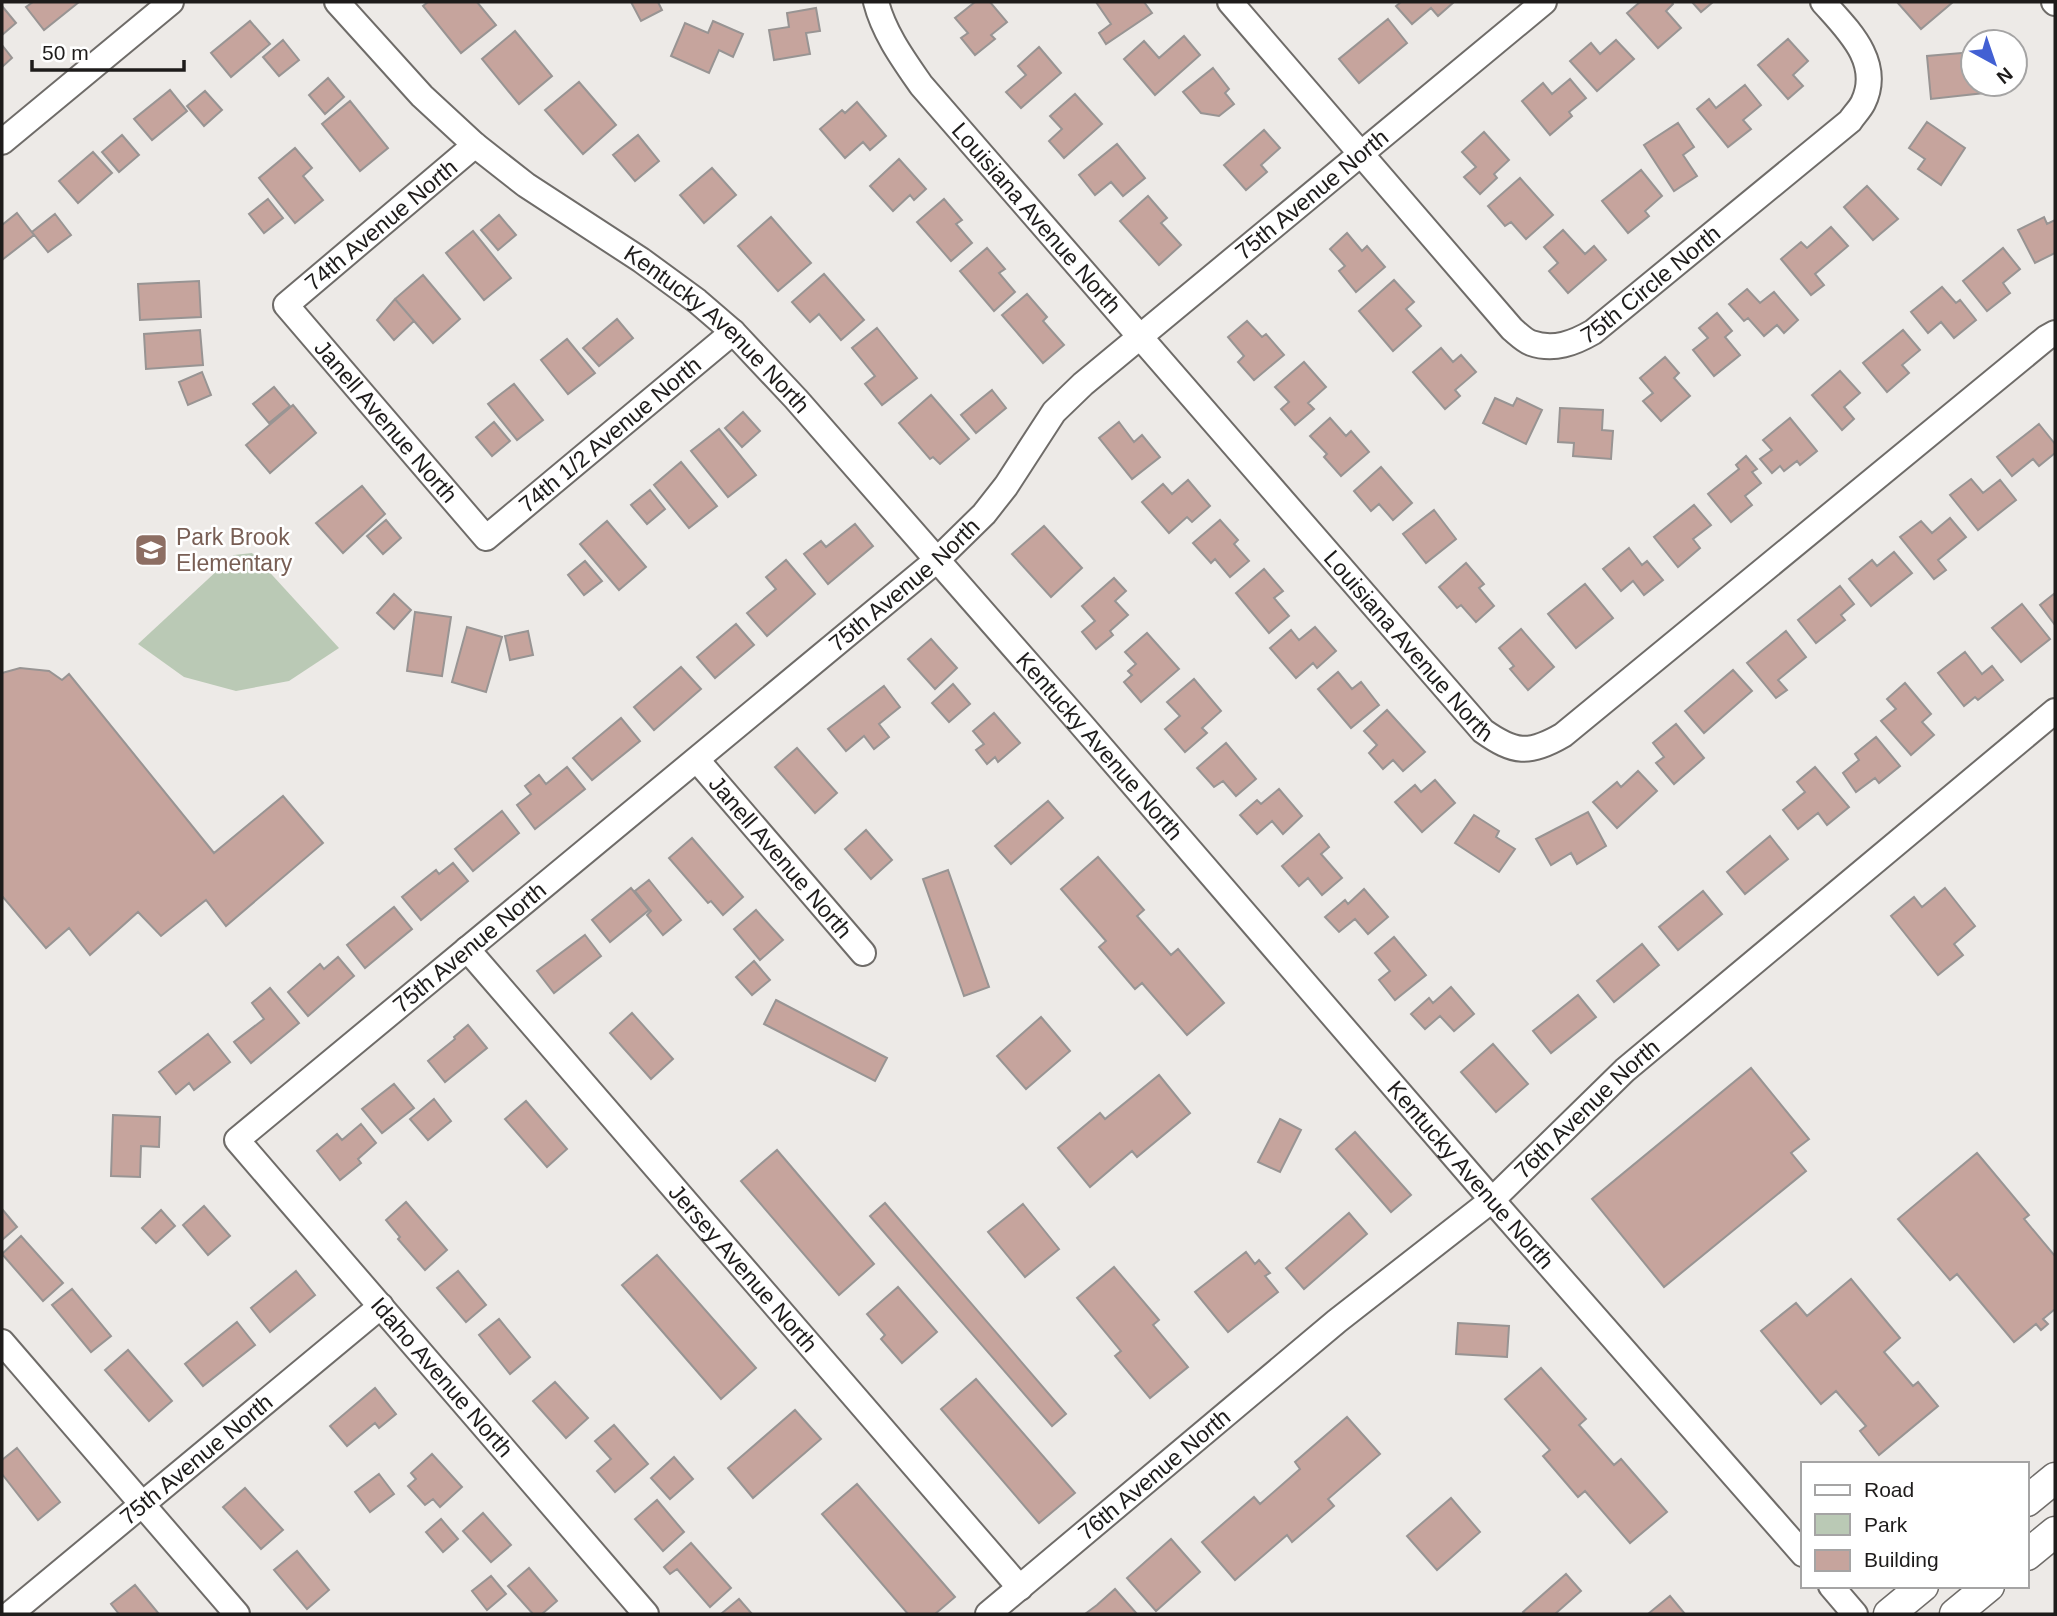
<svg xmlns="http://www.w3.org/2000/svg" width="2057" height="1616" font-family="Helvetica,sans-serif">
<rect width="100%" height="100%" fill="#edeae7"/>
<!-- green -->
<path fill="#bac9b5" d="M252 553 339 648 289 681 236 691 184 677 138 644 234 555Z"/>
<!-- building -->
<path fill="#c6a49d" stroke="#989493" stroke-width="2" d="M33 2H79L44 30 26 7Z
M428 2H477L496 25 461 53 423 6Z
M631 2H658L662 10 641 21Z
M975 2H990L1007 22 991 35 995 39 975 55 961 38 968 33 955 18Z
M1096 2H1144L1152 13 1106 44 1099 33 1111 24Z
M1401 2H1454L1438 16 1431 8 1412 24 1396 6Z
M1640 2H1672L1673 4 1666 11 1681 28 1658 48 1627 13Z
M1692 2H1713L1701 12Z
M1897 2H1953L1921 29Z
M2 6 16 23 2 35Z
M816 8 820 31 806 33 810 54 774 60 769 30 789 27 787 13Z
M1388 19 1407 43 1359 83 1339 59Z
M250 21 270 44 231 77 211 53Z
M713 21 743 34 733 57 719 50 709 73 671 56 685 23 708 33Z
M515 31 552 76 519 104 482 59Z
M1184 36 1200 55 1155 95 1124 59 1144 41 1159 58Z
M1788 39 1808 61 1793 75 1803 86 1788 99 1758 65Z
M283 40 299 60 279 76 263 57Z
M1616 40 1634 59 1597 91 1570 61 1591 43 1600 54Z
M2 45 12 58 2 67Z
M1039 47 1061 73 1021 108 1006 92 1026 75 1018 66Z
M1973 52V84H1983L1984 93 1931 99 1927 56Z
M1213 68 1229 89 1225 93 1234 104 1219 116 1201 113 1183 92Z
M328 78 344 97 325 114 309 95Z
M1570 79 1586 98 1569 112 1572 116 1550 135 1522 101 1543 83 1552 94Z
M579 82 616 125 583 154 545 110Z
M1745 85 1761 105 1743 120 1751 129 1728 147 1697 109 1709 99 1716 108Z
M170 90 187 111 152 140 134 119Z
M205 91 222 110 204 126 187 106Z
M1075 94 1102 124 1064 158 1049 141 1062 129 1050 116Z
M350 101 388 148 360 171 322 124Z
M857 102 886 136 870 150 863 142 845 158 820 129 842 110 845 113Z
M1927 122 1965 148 1941 185 1918 169 1925 159 1909 148Z
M1678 123 1694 147 1683 155 1697 176 1674 191 1644 145Z
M1264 130 1280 148 1261 165 1267 172 1246 190 1224 165Z
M1484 132 1509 160 1494 174 1497 178 1480 194 1464 177 1476 167 1462 152Z
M122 135 139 155 119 172 102 152Z
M638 135 659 161 635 181 613 155Z
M1117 144 1145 178 1123 196 1111 182 1095 195 1079 175Z
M295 148 312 168 303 176 323 200 295 223 259 178Z
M93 152 112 173 78 203 59 181Z
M899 159 926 189 914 200 910 195 893 211 870 186Z
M712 168 736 195 704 223 680 195Z
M1641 170 1662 196 1645 211 1649 216 1628 233 1602 201Z
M1520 178 1553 215 1526 239 1511 222 1505 226 1488 206Z
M1867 186 1898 219 1873 240 1844 207Z
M1148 196 1167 218 1161 223 1181 245 1159 265 1120 221Z
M268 199 283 218 264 233 249 214Z
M944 199 962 220 956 224 972 243 951 261 917 222Z
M17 213 34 235 2 260V225Z
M55 214 71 235 48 252 32 232Z
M499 215 516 235 498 250 481 230Z
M771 217 811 263 778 291 738 246Z
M2044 217 2047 224 2055 220V253L2035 263 2018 230Z
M1831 227 1848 246 1815 274 1824 285 1811 295 1781 259 1801 242 1807 248Z
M1563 230 1585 254 1594 246 1606 260 1568 293 1549 271 1558 263 1544 247Z
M473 231 511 278 484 300 446 253Z
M1347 233 1362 251 1367 246 1385 267 1356 292 1339 271 1345 266 1330 249Z
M987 248 1005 269 999 273 1015 292 994 311 960 271Z
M2003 248 2020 269 2003 283 2010 293 1987 311 1963 281Z
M824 274 864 320 841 340 819 314 810 322 792 302Z
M423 275 460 319 433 343 395 299Z
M1394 280 1414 302 1406 309 1421 326 1393 351 1359 311Z
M199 281 201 317 140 320 138 284Z
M1942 287 1956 303 1960 300 1976 320 1954 338 1941 322 1928 333 1911 312Z
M1747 289 1760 303 1774 292 1798 320 1784 333 1777 325 1764 336 1748 318 1744 321 1729 304Z
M1027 294 1047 317 1043 321 1064 345 1043 363 1002 315Z
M395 299 414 321 394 340 377 320Z
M1717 313 1732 331 1725 337 1740 355 1714 376 1693 350 1708 338 1699 328Z
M617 319 633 338 599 366 583 348Z
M1247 321 1262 337 1266 334 1284 355 1254 380 1238 362 1244 356 1228 337Z
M877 328 917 378 882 405 865 384 875 376 852 348Z
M200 330 203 365 146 369 144 334Z
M1903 330 1920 350 1902 365 1909 373 1887 392 1863 363Z
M567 339 595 373 568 394 541 360Z
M1441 348 1453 362 1461 355 1476 372 1455 390 1460 396 1445 409 1413 372Z
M1665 357 1679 373 1674 378 1690 396 1661 421 1643 401 1653 393 1640 378Z
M1304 362 1326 387 1308 403 1314 409 1295 425 1281 409 1289 402 1275 387Z
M1840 371 1860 393 1844 407 1854 419 1842 430 1812 395Z
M202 372 211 395 188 405 179 382Z
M514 384 543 420 517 440 488 404Z
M274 387 290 406 269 423 253 404Z
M992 390 1006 408 976 433 961 415Z
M931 395 969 439 940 464 933 457 930 459 899 423Z
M1495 398 1513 406 1517 398 1542 410 1526 444 1483 423Z
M293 405 316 433 270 473 246 445Z
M1560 408 1603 410 1602 430 1613 431 1611 459 1573 456 1574 443 1558 442Z
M743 412 760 431 742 447 725 428Z
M1330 418 1346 436 1351 431 1369 452 1341 476 1324 457 1327 454 1310 436Z
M1790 418 1817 451 1800 465 1797 461 1784 471 1780 466 1772 473 1760 459 1772 450 1763 440Z
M494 422 510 441 492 456 476 437Z
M1119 422 1134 442 1142 435 1160 457 1132 479 1099 438Z
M2039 424 2055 444V453L2039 466 2033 459 2012 476 1997 457Z
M719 429 756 475 728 497 691 451Z
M1746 456 1757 469 1752 472 1761 483 1745 496 1752 505 1731 522 1708 494 1739 469 1736 465Z
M681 462 717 506 689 528 654 485Z
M1381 467 1412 503 1393 520 1379 504 1371 511 1354 491Z
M1971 479 1983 493 2000 480 2016 500 1978 530 1950 495Z
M1188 480 1210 506 1192 522 1187 517 1169 533 1142 502 1163 484 1172 494Z
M362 486 385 514 343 553 316 523Z
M650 490 665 509 647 524 631 505Z
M1694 505 1711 525 1693 539 1700 548 1678 567 1654 537Z
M1434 510 1456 539 1426 563 1403 534Z
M1950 518 1966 537 1938 560 1946 570 1934 579 1900 537 1921 521 1932 533Z
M386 520 401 538 383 554 367 536Z
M1220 520 1238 540 1234 544 1249 561 1230 577 1215 559 1211 563 1193 543Z
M607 521 646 567 619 590 580 544Z
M855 524 873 546 828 584 804 554 821 541 826 547Z
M1044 526 1082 568 1051 597 1012 554Z
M1629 548 1642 565 1647 561 1663 580 1644 595 1633 581 1621 591 1603 569Z
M1894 552 1912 573 1871 606 1849 579 1872 560 1877 566Z
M786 560 815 594 767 636 747 613 776 589 766 577Z
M585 561 602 581 584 595 568 575Z
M1466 563 1484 584 1479 588 1494 606 1476 622 1461 605 1457 608 1439 587Z
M1264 569 1283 591 1274 598 1289 616 1269 633 1236 593Z
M1114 578 1126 591 1115 601 1128 615 1110 631 1113 635 1096 649 1082 632 1095 621 1082 606Z
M1585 584 1613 618 1576 648 1548 614Z
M1840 586 1854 604 1841 615 1845 620 1816 643 1798 620Z
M2055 593V625L2040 605Z
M394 594 411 610 394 629 377 613Z
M2022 604 2050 639 2021 662 1992 628Z
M415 612 451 617 442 676 407 671Z
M736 624 754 645 715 678 697 657Z
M467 627 502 637 486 692 452 682Z
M1315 627 1336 651 1317 668 1313 663 1296 678 1270 648 1291 630 1299 640Z
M1521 629 1554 667 1528 690 1510 669 1514 666 1499 648Z
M528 631 533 655 510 660 505 636Z
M1786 631 1806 657 1778 680 1787 690 1776 698 1747 663Z
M1147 633 1179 669 1141 702 1124 682 1132 675 1128 671 1136 664 1125 652Z
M931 639 957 668 935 689 908 659Z
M1965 652 1982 674 1992 666 2003 680 1978 700 1975 697 1964 706 1938 673Z
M681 667 701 689 654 730 634 707Z
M20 668 49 671 62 680 69 674 214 853 283 796 323 843 226 926 206 900 161 936 138 912 90 955 69 928 46 948 2 896V673Z
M1733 670 1752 691 1704 733 1685 711Z
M1338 672 1352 689 1361 682 1379 705 1351 728 1318 689Z
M1194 679 1221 711 1202 728 1207 733 1185 752 1165 729 1180 716 1167 702Z
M1905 683 1931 714 1922 722 1934 735 1911 755 1881 721 1896 709 1887 699Z
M953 684 970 704 949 722 932 703Z
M884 686 900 707 879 724 889 737 874 749 864 736 846 751 828 729Z
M1387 710 1425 752 1403 771 1393 760 1383 769 1369 753 1377 745 1364 731Z
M994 713 1020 743 998 762 995 757 987 764 976 750 984 744 973 731Z
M621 718 640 741 592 780 573 758Z
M1676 724 1704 758 1674 784 1656 763 1664 757 1653 743Z
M1876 737 1900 766 1879 783 1875 778 1856 792 1843 773 1859 760 1855 754Z
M1226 743 1256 779 1236 796 1223 781 1214 787 1197 768Z
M797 748 837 793 815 813 775 767Z
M567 767 585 789 535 829 517 805 531 794 525 786 539 775 546 784Z
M1815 767 1849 807 1827 825 1818 813 1798 829 1783 810 1805 792 1797 782Z
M1638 771 1657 791 1617 828 1593 802 1617 782 1621 787Z
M1435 780 1455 803 1422 832 1395 802 1415 785 1421 792Z
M1279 789 1302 816 1283 834 1272 821 1257 834 1240 815 1257 800 1261 804Z
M1048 801 1063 818 1011 864 995 846Z
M502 811 519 833 473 871 455 849Z
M1588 812 1606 846 1577 864 1571 853 1551 865 1536 839Z
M1474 815 1499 831 1496 837 1515 849 1499 872 1455 843Z
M866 830 892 860 871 879 845 849Z
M1319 834 1329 847 1321 854 1342 878 1322 895 1308 878 1299 886 1282 866Z
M1770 836 1788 859 1745 894 1727 872Z
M692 838 743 897 723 915 711 901 708 903 669 858Z
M1098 857 1144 910 1137 916 1171 955 1178 949 1224 1003 1187 1035 1142 983 1135 989 1099 947 1106 941 1061 889Z
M453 863 468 881 421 920 402 897 436 870 439 874Z
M948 870 989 987 964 996 923 879Z
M649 880 681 920 663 935 647 915 651 911 635 891Z
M631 888 649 910 610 942 592 920Z
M1945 888 1975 926 1954 944 1963 955 1938 975 1891 916 1914 897 1922 907Z
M1364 889 1388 917 1368 934 1355 919 1339 932 1325 917 1345 900 1348 904Z
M1703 891 1722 914 1678 950 1659 927Z
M394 907 412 929 365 968 347 945Z
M756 910 783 940 760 960 734 929Z
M585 935 601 956 554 993 537 971Z
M1394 937 1426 975 1395 1000 1379 980 1390 971 1375 953Z
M1642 944 1659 965 1614 1002 1597 981Z
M338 957 354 976 308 1016 288 992 320 964 324 969Z
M754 961 770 980 752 995 736 977Z
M1451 987 1474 1014 1454 1031 1440 1016 1425 1029 1411 1014 1429 998 1433 1003Z
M270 988 299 1023 251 1063 234 1042 264 1019 252 1003Z
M1578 995 1596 1017 1551 1053 1533 1031Z
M776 1000 887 1058 875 1081 764 1024Z
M632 1013 673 1059 651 1079 610 1033Z
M1041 1017 1070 1051 1026 1089 997 1056Z
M468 1025 487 1048 445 1082 428 1061 455 1039 454 1037Z
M208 1034 230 1062 194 1090 189 1083 176 1094 159 1072Z
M1493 1044 1528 1084 1496 1112 1461 1072Z
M1751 1068 1809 1139 1791 1153 1806 1171 1664 1287 1592 1199Z
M1159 1075 1190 1113 1137 1157 1132 1151 1090 1187 1058 1148 1100 1113 1105 1119Z
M394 1084 414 1108 382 1133 362 1109Z
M434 1099 451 1121 428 1140 410 1119Z
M526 1101 567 1149 547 1167 505 1119Z
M113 1115 160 1117 159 1147 141 1146 140 1177 111 1176Z
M1280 1119 1301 1130 1280 1172 1258 1162Z
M361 1124 376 1143 358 1159 361 1163 340 1180 317 1151 337 1134 342 1140Z
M1355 1132 1411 1195 1391 1212 1336 1149Z
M777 1150 874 1264 839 1295 741 1181Z
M1977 1153 2029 1215 2024 1219 2055 1256V1309L2043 1319 2048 1324 2041 1330 2036 1324 2014 1342 1957 1274 1950 1280 1898 1219Z
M406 1202 447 1250 425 1270 398 1239 400 1237 386 1220Z
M885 1203 1066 1414 1052 1426 870 1216Z
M1023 1204 1059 1249 1025 1277 988 1232Z
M204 1206 230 1236 208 1255 183 1225Z
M2 1209 17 1227 2 1240Z
M161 1210 175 1226 156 1243 142 1228Z
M1349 1213 1367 1234 1304 1289 1286 1268Z
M21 1236 63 1283 43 1301 2 1254Z
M1246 1252 1255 1264 1259 1260 1270 1273 1265 1276 1278 1292 1228 1332 1195 1292Z
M657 1255 756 1368 721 1399 622 1285Z
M1114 1267 1159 1320 1153 1325 1188 1367 1150 1398 1115 1356 1121 1351 1077 1298Z
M296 1271 315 1295 270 1332 251 1308Z
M458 1271 486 1305 466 1322 437 1288Z
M1851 1279 1900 1338 1884 1352 1913 1386 1918 1382 1938 1406 1879 1455 1860 1431 1866 1426 1836 1391 1821 1404 1761 1331 1796 1303 1807 1316Z
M898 1287 937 1332 902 1363 881 1339 885 1335 867 1314Z
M72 1289 111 1336 91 1352 52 1305Z
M499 1319 530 1357 510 1374 479 1335Z
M237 1322 255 1345 203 1386 185 1364Z
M1458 1323 1509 1326 1507 1357 1456 1354Z
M128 1350 172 1401 149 1421 105 1370Z
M1541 1368 1586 1419 1579 1425 1614 1465 1621 1459 1667 1512 1630 1543 1585 1491 1578 1497 1543 1456 1550 1450 1505 1399Z
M976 1379 1075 1493 1039 1523 941 1409Z
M555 1382 588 1418 566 1438 533 1401Z
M375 1388 396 1414 379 1428 375 1423 347 1446 330 1426Z
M795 1410 821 1439 753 1498 728 1468Z
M1347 1417 1380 1454 1328 1499 1334 1506 1292 1542 1287 1535 1235 1580 1202 1542 1254 1497 1260 1504 1300 1469 1295 1462Z
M614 1425 648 1464 615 1492 597 1471 611 1459 595 1441Z
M17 1448 60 1502 38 1520 2 1474V1460Z
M432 1454 462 1487 440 1507 433 1499 425 1505 408 1486 416 1479 411 1473Z
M674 1457 693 1479 670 1499 651 1478Z
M379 1474 394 1494 370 1512 355 1492Z
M857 1484 955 1597 935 1614H908L822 1514Z
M245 1488 283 1530 261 1549 223 1507Z
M1451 1498 1480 1532 1437 1570 1407 1536Z
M657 1500 684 1532 663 1551 635 1519Z
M483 1513 511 1545 491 1562 463 1531Z
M441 1519 458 1539 443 1552 426 1532Z
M1171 1539 1200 1572 1156 1611 1127 1578Z
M691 1543 731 1588 710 1607 677 1569 670 1574 664 1567Z
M297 1551 329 1590 307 1609 274 1570Z
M529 1568 557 1601 542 1614H533L508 1586Z
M1566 1574 1581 1591 1555 1614H1525L1523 1612Z
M491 1576 506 1594 487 1610 472 1591Z
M135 1585 159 1614H119L111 1604Z
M1115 1589 1137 1614H1085L1097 1605Z
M1670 1596 1685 1614H1648Z
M739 1599 752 1614H721Z"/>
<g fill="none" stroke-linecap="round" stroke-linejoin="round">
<defs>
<g id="minor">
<path id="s1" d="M337 2 422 96 475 145 526 185 641 260 697 301 733 332 796 399 1081 724 1492 1200 1803 1554"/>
<path id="s2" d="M876 2C884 33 903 59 921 85L1483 731C1514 753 1529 755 1563 735L2046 338 2055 333"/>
<path id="s3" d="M1230 2 1512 329C1518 334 1525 341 1531 343 1554 351 1574 343 1593 332L1850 121C1854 115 1860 109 1863 103 1883 62 1847 29 1823 2"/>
<path d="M2054 2 2055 3"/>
<path d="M2 142 171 2"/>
<path id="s4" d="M475 145 286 305 486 538 733 332"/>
<path id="s5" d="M697 760 863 953"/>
<path id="s6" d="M467 949 1020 1588"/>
<path d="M2 1342 237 1614"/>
<path d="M1831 1586 1855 1614"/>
<path id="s7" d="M10 1614 381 1306"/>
<path id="s8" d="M646 1614 237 1140 937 560 984 514 1006 486 1054 412 1083 384 1544 2"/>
<path id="s9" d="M988 1614 1337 1321 1492 1200 1625 1070 2055 711"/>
</g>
<path id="major" d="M2027 1501 2055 1478
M2027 1555 2055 1532
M1889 1614 1923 1586
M1955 1614 1989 1586"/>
</defs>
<!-- minor casing -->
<use href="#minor" stroke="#6f6c69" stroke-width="28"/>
<!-- major casing -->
<use href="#major" stroke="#6f6c69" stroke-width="33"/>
<!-- minor -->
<use href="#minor" stroke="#fff" stroke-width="24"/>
<!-- major -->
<use href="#major" stroke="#fff" stroke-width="30"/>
</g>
<!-- icons -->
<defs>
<symbol id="school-square" viewBox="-11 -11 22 22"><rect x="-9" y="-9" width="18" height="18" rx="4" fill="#8d6e63" stroke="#fff"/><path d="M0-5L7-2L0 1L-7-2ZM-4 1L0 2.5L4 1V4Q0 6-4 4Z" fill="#fff"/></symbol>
</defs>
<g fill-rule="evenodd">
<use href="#school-square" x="132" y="531" width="38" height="38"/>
</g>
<g text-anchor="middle" stroke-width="5" stroke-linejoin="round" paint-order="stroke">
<!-- street labels -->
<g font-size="23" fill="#1e1c1b" stroke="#fff">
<text dy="8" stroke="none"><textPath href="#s8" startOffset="2062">75th Avenue North</textPath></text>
<text dy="8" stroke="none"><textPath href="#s2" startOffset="271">Louisiana Avenue North</textPath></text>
<text transform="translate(381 225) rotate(-40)" y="8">74th Avenue North</text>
<text dy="8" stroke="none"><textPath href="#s3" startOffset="595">75th Circle North</textPath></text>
<text dy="8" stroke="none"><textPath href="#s1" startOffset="504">Kentucky Avenue North</textPath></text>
<text dy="8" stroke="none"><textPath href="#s4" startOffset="401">Janell Avenue North</textPath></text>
<text dy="8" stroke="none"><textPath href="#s4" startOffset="716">74th 1/2 Avenue North</textPath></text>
<text dy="8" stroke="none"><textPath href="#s8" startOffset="1494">75th Avenue North</textPath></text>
<text dy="8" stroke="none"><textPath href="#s2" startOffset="838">Louisiana Avenue North</textPath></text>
<text dy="8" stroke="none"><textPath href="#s1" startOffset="1071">Kentucky Avenue North</textPath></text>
<text dy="8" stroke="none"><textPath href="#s5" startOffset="128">Janell Avenue North</textPath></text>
<text dy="8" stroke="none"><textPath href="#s8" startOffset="928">75th Avenue North</textPath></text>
<text dy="8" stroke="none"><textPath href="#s9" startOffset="784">76th Avenue North</textPath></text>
<text dy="8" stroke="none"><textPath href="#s1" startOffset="1638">Kentucky Avenue North</textPath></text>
<text dy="8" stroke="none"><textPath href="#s6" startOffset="422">Jersey Avenue North</textPath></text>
<text transform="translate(442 1377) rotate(49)" y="8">Idaho Avenue North</text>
<text dy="8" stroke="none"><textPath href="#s7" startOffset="242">75th Avenue North</textPath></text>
<text dy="8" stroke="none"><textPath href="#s9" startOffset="217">76th Avenue North</textPath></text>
</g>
<!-- education labels -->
<g font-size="23" fill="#785e54" stroke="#fff" text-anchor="start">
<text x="176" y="545">Park Brook<tspan x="176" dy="26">Elementary</tspan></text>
</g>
</g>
<!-- border -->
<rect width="2057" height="1616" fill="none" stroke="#1e1c1b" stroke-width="7"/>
<!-- legend -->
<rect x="1801" y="1462" width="228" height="126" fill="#ffffff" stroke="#a5a4a4" stroke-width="2"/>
<rect x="1815" y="1485" width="35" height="10" fill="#ffffff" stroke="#a5a4a4" stroke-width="2"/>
<text x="1864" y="1497" font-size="21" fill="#1e1c1b">Road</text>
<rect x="1815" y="1514" width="35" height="21" fill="#bac9b5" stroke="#a5a4a4" stroke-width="2"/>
<text x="1864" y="1532" font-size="21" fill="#1e1c1b">Park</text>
<rect x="1815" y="1550" width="35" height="21" fill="#c6a49d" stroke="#a5a4a4" stroke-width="2"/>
<text x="1864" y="1567" font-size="21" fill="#1e1c1b">Building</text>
<!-- north arrow -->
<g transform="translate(1994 63) rotate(140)"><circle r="33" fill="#ffffff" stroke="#a5a4a4" stroke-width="2"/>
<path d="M0-5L12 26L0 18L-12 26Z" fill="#4260d3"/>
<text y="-10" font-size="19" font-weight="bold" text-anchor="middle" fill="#1e1c1b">N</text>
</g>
<!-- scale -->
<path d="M32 60v10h152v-10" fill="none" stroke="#1e1c1b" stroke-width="3.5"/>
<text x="42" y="60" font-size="21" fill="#1e1c1b" stroke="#ffffff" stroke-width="5" paint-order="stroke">50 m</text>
</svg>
